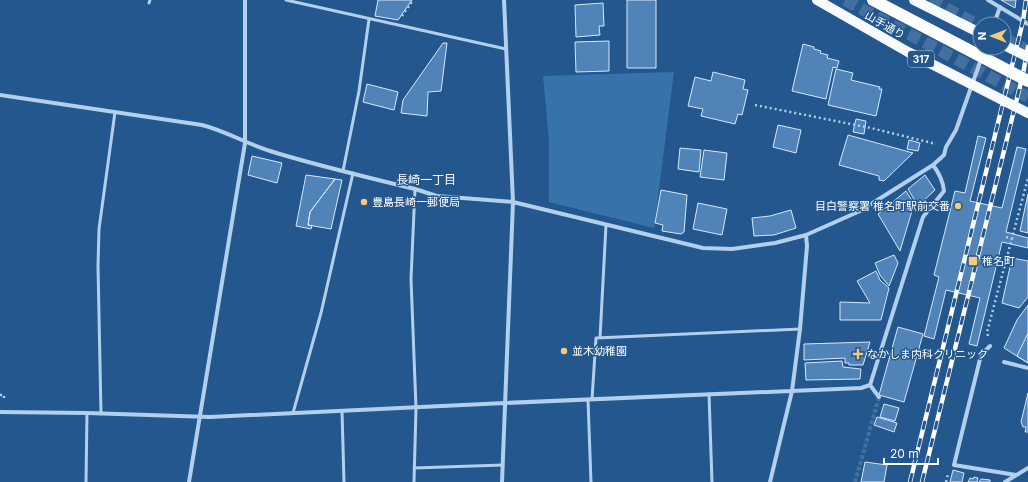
<svg xmlns="http://www.w3.org/2000/svg" width="1028" height="482" font-family="Inter,'Noto Sans JP',sans-serif">
<rect width="100%" height="100%" fill="#23578e"/>
<!-- green -->
<path fill="#3772ab" d="M674 72 654 228 549 202V141L543 76Z"/>
<!-- building -->
<path fill="#5083b7" stroke="#d7e8f9" d="M378 0H412L398 20 375 16Z
M627 0H656V68H627Z
M1001 0H1016L1015 8Z
M603 3 604 26H599L600 35 576 37 575 5Z
M609 41V71L576 72 575 42Z
M443 43H447L441 91 428 92 427 116 401 113 403 100Z
M803 44 814 47V49L821 51 820 53 828 55 827 58 839 61 837 68 833 67 826 99 792 91Z
M836 69 853 73 851 80 880 87 879 89H882L876 116 828 105Z
M713 72 745 80 743 89 748 90 742 115 738 114 735 124 701 116 703 109 688 106 695 77 711 81Z
M367 84 398 92 394 110 363 102Z
M856 119 866 121 864 134 853 132Z
M778 125 801 130 796 153 773 147Z
M848 135 913 153 884 181 879 180V176L839 165Z
M978 136 986 138 970 201 1002 208 1017 147 1026 149 1006 232 1028 238V248L1002 242 977 346 969 344 980 298 946 290 934 339 924 336 939 277 934 275 955 191 965 193Z
M909 140 920 143 918 151 907 149Z
M680 148 701 150 699 172 678 169Z
M704 150 727 153 724 180 700 177Z
M252 156 282 163 277 183 248 175Z
M306 175 335 179 310 212 308 225 312 226 311 229 296 226Z
M925 175 935 190 918 206 908 189Z
M335 179 342 180 331 229 308 225 310 212Z
M661 190 687 195 684 232 681 234 662 231 663 225 655 223Z
M906 191 914 204 900 251 878 214Z
M1028 194V233L1020 231Z
M698 203 727 209 722 235 693 229Z
M791 210 796 228 774 235 754 236 752 218 770 216Z
M894 255 898 263 889 286 880 275 875 263Z
M1012 258 1028 261V297L1019 308 1002 303Z
M876 271 880 280 889 288 881 320H840V302L870 303 857 281Z
M1028 305V363L1004 348 1017 320Z
M898 327 923 334 904 402 879 395Z
M1028 333V363L1017 356Z
M870 342 863 365H849V363H845V358L804 360V344Z
M842 361 843 367 861 369 860 379 806 380 805 363Z
M1028 393V432H1025L1026 427H1023L1021 422Z
M884 404 899 408 895 421 880 417Z
M877 417 897 423 894 432 874 425Z
M865 462 887 465 884 482H861Z
M953 470 964 473 962 482H950Z
M974 477 978 478 977 482H968L970 478 973 479Z
M981 479 990 480V482H979Z"/>
<g fill="none" stroke-linecap="round" stroke-linejoin="round">
<!-- street-tunnel -->
<path stroke="#44709f" stroke-width="4" stroke-dasharray="4 2" stroke-linecap="butt" d="M855 482 879 397"/>
<!-- highway-tunnel -->
<path stroke="#44709f" stroke-width="12" stroke-dasharray="12 6" stroke-linecap="butt" d="M845 0 1028 97
M930 0 980 26
M1004 38 1028 51"/>
<!-- path -->
<path stroke="#b2cfec" stroke-width="2.5" stroke-dasharray="2 3" stroke-linecap="butt" d="M402 16 413 0
M755 105 871 128 936 144
M946 204 950 211
M1006 237 1012 239
M988 336 987 332 1028 178
M0 395H4V401
M946 482 948 474"/>
<!-- lane -->
<path stroke="#b2cfec" stroke-width="3" d="M286 0 506 49
M149 3 150 0
M343 171 359 91 369 19
M600 338 606 225
M709 394 712 482
M592 399 596 338 800 329
M588 400 591 482
M342 411 344 482
M293 413 321 313 353 173
M101 414 98 266 99 229 115 112
M414 468 503 465
M86 482 87 413
M414 482 416 408 411 279 415 189"/>
<!-- street -->
<path stroke="#b2cfec" stroke-width="4" d="M988 0 1028 24
M994 24 1000 7
M0 95 202 125C226 131 247 144 270 151 318 166 367 177 415 189L437 196 513 202 703 248 732 249 775 243 806 235 860 211 933 165 944 155 946 147 956 130 985 48
M990 346 981 355 954 465 1016 475
M1004 362 1028 368
M870 385 879 397
M0 412 87 413 210 417 505 403 861 388 870 385 923 217 944 191C943 180 939 173 933 165
M189 482 245 143V0
M502 482 513 202 504 0
M770 482 792 391 800 329 807 246 806 235
M1005 482 1028 468"/>
<!-- primary -->
<path stroke="#f7faff" stroke-width="10" d="M914 0 980 33"/>
<defs>
<path id="rail" d="M910 482 1023 21 1026 0
M922 482 1023 74 1028 47"/>
</defs>
<!-- rail casing -->
<use href="#rail" stroke="#fff" stroke-width="4.5"/>
<!-- rail -->
<use href="#rail" stroke="#23578e" stroke-width="3" stroke-dasharray="9" stroke-linecap="butt"/>
<!-- primary-bridge -->
<path stroke="#f7faff" stroke-width="10" d="M817 0 908 52 1028 113
M1004 45 1028 57"/>
<!-- highway-bridge -->
<path stroke="#fff" stroke-width="12" d="M873 0 1028 81"/>
</g>
<!-- markers -->
<g fill="#f7ca75" stroke="#23578e" stroke-width="1.5">
<circle cx="364" cy="202" r="4"/>
<circle cx="958" cy="206" r="4"/>
<rect x="968" y="256" width="10" height="10" rx="2"/>
<circle cx="564" cy="351" r="4"/>
<path d="M856 348h4v4h4v4h-4v4h-4v-4h-4v-4h4z"/>
</g>
<g text-anchor="middle" stroke-width="3" stroke-linejoin="round" paint-order="stroke">
<!-- shield labels -->
<rect fill="#23578e" stroke="#bdcddd" stroke-width="1" x="908" y="51" width="26" height="16" rx="3"/>
<g font-size="10" font-weight="bold" fill="#fff">
<text x="921" y="63">317</text>
</g>
<!-- street labels -->
<g font-size="11" fill="#fff" stroke="#23578e">
<text transform="translate(885 25) rotate(30)" y="4">山手通り</text>
</g>
<!-- poi labels -->
<g font-size="11" fill="#fff" stroke="#23578e" text-anchor="start">
<text x="372" y="206">豊島長崎一郵便局</text>
<text x="950" y="210" text-anchor="end">目白警察署 椎名町駅前交番</text>
<text x="982" y="265">椎名町</text>
<text x="572" y="355">並木幼稚園</text>
<text x="867" y="358">なかしま内科クリニック</text>
</g>
<!-- neighbourhood labels -->
<g font-size="12" fill="#fff" stroke="#23578e">
<text x="426" y="184">長崎一丁目</text>
</g>
</g>
<!-- north arrow -->
<g transform="translate(992 36) rotate(270)"><circle r="19" fill="#23578e" stroke="#7b9abb"/>
<path d="M0-3L7 15L0 10L-7 15Z" fill="#f7ca75"/>
<text y="-6" font-size="11" font-weight="bold" text-anchor="middle" fill="#ffffff">N</text>
</g>
<!-- scale -->
<path d="M884 458v6h54v-6" fill="none" stroke="#ffffff" stroke-width="2"/>
<text x="890" y="458" font-size="12" fill="#ffffff" stroke="#23578e" stroke-width="3" paint-order="stroke">20 m</text>
</svg>
